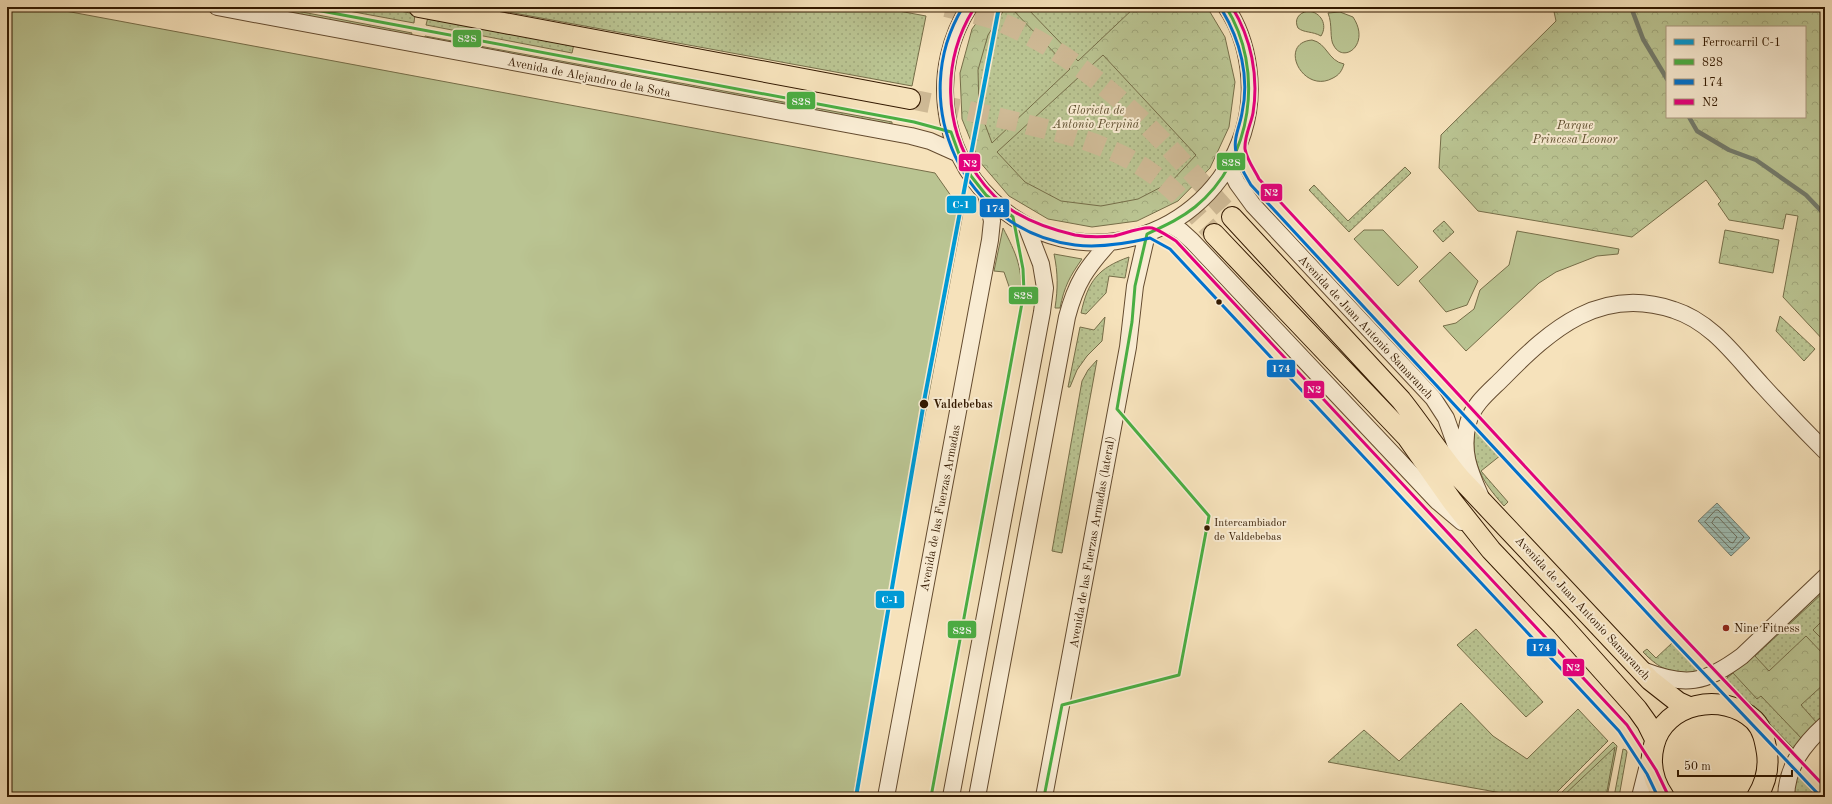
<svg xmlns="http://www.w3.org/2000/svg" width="1832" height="804" font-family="'Old Standard TT',serif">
<defs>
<pattern id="forest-crowns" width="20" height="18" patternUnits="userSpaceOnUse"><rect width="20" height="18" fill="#bac492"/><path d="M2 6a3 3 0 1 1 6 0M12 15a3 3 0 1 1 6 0" fill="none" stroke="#a0a87c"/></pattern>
<pattern id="garden-dots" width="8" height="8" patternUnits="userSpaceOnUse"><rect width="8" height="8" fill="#bac492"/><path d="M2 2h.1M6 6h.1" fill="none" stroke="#a0a87c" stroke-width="1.8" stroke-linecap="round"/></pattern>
<pattern id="water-rules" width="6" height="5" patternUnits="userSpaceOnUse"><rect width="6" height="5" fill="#9dbdb4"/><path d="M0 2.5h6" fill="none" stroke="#88a299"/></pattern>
</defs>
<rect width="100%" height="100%" fill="#f6e2bb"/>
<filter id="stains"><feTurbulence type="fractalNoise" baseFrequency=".005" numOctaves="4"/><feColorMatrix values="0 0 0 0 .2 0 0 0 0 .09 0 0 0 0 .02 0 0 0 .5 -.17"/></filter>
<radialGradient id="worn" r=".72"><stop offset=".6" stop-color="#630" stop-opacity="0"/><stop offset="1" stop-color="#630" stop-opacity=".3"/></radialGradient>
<!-- grass -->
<path fill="#bac492" stroke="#766e49" d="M7 7H44L935 173 963 213 853 797H7Z
M1308 11C1321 12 1328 25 1321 36 1312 31 1304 33 1298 28 1294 20 1298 13 1308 11Z
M1340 12 1353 17C1371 44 1344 64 1334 46 1329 39 1333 25 1328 13Z
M1312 40C1327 43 1328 61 1344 64 1342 71 1339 75 1333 78 1303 95 1277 43 1312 40Z
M1003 228C1016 253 1024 270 1020 299L1013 298 1004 272 994 271Z
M1364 230H1383L1418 267 1398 286 1354 239Z
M1517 231 1619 249 1618 254 1597 256 1556 272 1539 283 1466 351 1443 326 1456 323 1474 309 1480 290 1509 265Z
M1450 252 1478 281 1467 305 1446 312 1419 281Z
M1054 254 1082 259C1070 276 1064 287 1060 308H1055C1058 288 1058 273 1054 254Z"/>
<!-- forest -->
<path fill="url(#forest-crowns)" stroke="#766e49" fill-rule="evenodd" d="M988 7H1207L1225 37 1235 82 1229 127 1210 168 1178 201 1137 221 1092 227 1048 219 1009 196 979 161 962 119 960 73 972 29Z
M1553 7H1825V342L1783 297 1798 216 1786 214 1783 229 1729 220 1718 204 1721 201 1706 180 1632 237 1478 211 1439 168 1441 135 1556 21ZM1667 27H1805V117H1667Z
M1725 230 1779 240 1773 273 1719 263Z
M1825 586V718L1793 748 1727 677Z
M1613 742 1617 746 1607 797H1557Z"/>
<!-- garden -->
<path fill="url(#garden-dots)" stroke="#766e49" d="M257 7H276L412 33 411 36Z
M327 7H380L415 14 414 23Z
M481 7H877L926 16 912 86Z
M1006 7H1010L1070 69 992 143 979 108 978 70 988 35Z
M1026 7H1135L1078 61Z
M428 17 574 44 572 53 426 25Z
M425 36 892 122V125L424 39Z
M1103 55 1196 155 1171 182 1138 199 1101 206 1061 201 1025 182 997 152Z
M1405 167 1411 173 1349 232 1309 190 1314 185 1348 221Z
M1444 221 1454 232 1443 242 1433 231Z
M1129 257 1125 278 1109 276 1106 293 1086 314 1081 313C1088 281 1098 268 1129 257Z
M1780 316 1815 349 1804 361 1776 331Z
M1105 317 1102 341 1087 356 1077 370 1070 387H1068L1080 327 1094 330Z
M1097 360 1062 553 1052 551 1082 381 1088 370Z
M1475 427 1501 455 1481 471 1508 502 1504 506C1481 480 1470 462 1475 427Z
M1825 591V618L1813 630 1825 642V656L1806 636 1769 671 1755 656Z
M1476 629 1543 702 1526 717 1457 645Z
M1666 632 1704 673C1675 673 1664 674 1643 652L1647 649 1656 658 1672 643 1664 634Z
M1733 673 1757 699 1761 696 1802 739 1793 748 1726 679Z
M1825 683V715L1817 723 1801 705Z
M1461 703 1493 736 1527 759 1578 709 1608 741 1552 797H1524L1328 762 1364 730 1399 761Z
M1615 747 1606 797H1562Z
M1623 749 1626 750 1627 752 1619 797H1614Z
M1798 776 1817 797H1794V782Z"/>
<!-- water -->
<path fill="url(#water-rules)" stroke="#737b6c" d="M1717 503 1750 538 1731 556 1698 521Z"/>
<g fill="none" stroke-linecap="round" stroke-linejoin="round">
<!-- shore -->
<path stroke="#686b5a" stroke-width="1" d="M1716 510H1718L1744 537 1732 550 1705 522Z
M1716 517H1718L1737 537 1733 543 1730 542 1712 523Z"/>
<!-- stream -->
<path stroke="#737b6c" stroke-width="4.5" d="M1631 7 1643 39 1667 79
M1689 117 1697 131 1729 150 1756 160 1806 195 1825 215"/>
<!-- major-tunnel -->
<path stroke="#cfba96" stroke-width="20" stroke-dasharray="20 10" stroke-linecap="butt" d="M946 7C961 11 978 14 993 19 1093 58 1162 139 1232 217
M910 99C950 107 990 115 1029 125 1072 135 1116 147 1153 174 1176 190 1194 213 1214 234"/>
<defs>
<path id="minor" d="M217 7 911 136 930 141 959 154
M969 7C950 37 942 73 946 107 950 143 966 175 992 200 1075 280 1208 241 1243 133 1256 93 1250 42 1226 7
M1229 167 1237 183 1253 205 1433 398 1446 418 1461 460
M1169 224 1181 231 1192 241 1437 501 1462 522
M1480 495C1469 470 1461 451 1468 423 1473 404 1490 391 1503 378 1551 329 1601 285 1674 310 1712 322 1736 357 1762 385 1783 408 1804 430 1825 451
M1642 670C1686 687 1704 684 1742 656L1825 577
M886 797 990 240 992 221 986 195
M951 797 1042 312 1045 288 1041 264 1026 225
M977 797 1067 317C1076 283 1086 268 1110 242
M1044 797 1128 347 1135 286 1147 234
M1640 797 1650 757
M1786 797C1787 766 1803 745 1825 725"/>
<path id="major" d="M419 7 910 99
M1232 217 1401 400C1421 425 1438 452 1459 477L1650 680 1678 702 1689 707
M1214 234 1407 437 1452 501 1491 550 1562 625 1637 709 1647 723 1655 739
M1664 797C1653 781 1649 764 1654 745 1664 703 1723 691 1754 720 1763 729 1765 741 1767 753 1769 768 1765 784 1757 797"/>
</defs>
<!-- minor casing -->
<use href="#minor" stroke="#644b2f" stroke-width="18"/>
<!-- major casing -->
<use href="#major" stroke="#331900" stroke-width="22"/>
<!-- minor -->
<use href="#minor" stroke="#f9ecd3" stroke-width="16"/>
<!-- major -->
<use href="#major" stroke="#f6e2bb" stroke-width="20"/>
<defs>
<path id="bus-1" d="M300 7 914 122 951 132 959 154 971 176 986 195 1013 217 1023 269 1024 292 931 797
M1044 797 1062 705 1179 675 1209 516 1117 409 1132 322 1135 286 1147 234C1164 226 1180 219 1195 207 1253 160 1265 69 1226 7"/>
<path id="bus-2" d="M963 7C905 102 963 231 1075 245 1101 248 1125 244 1150 238L1170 249 1619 731 1647 774 1658 797
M1222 10C1240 40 1250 77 1242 113 1240 126 1233 138 1236 152 1238 164 1245 175 1251 185L1660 627 1821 797"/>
<path id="bus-3" d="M1232 7C1251 38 1259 76 1253 113 1251 124 1244 137 1245 149 1247 160 1254 169 1259 179L1668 621 1825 787
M973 10C942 61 943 125 977 175 986 188 999 202 1013 211 1032 223 1053 230 1075 235 1086 237 1103 237 1114 236 1123 234 1144 226 1152 228 1160 230 1169 237 1176 241L1627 725 1656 770 1668 795"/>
</defs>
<!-- bus-1 casing -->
<use href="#bus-1" stroke="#f9ecd3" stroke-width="6"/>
<!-- bus-2 casing -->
<use href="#bus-2" stroke="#f9ecd3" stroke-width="6"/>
<!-- bus-3 casing -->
<use href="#bus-3" stroke="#f9ecd3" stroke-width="6"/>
<!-- bus-1 -->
<use href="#bus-1" stroke="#49af43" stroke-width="3"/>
<!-- bus-2 -->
<use href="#bus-2" stroke="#0072ce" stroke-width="3"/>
<!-- bus-3 -->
<use href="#bus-3" stroke="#e5007d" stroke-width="3"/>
<defs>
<path id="rail-1" d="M856 797 925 396 999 7"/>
</defs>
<!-- rail-1 casing -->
<use href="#rail-1" stroke="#f9ecd3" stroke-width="7"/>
<!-- rail-1 -->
<use href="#rail-1" stroke="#009ad5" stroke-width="4"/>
</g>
<!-- markers -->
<g fill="#331900" stroke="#f9ecd3" stroke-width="1.5">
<circle cx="1219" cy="302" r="3.5"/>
<circle cx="924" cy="404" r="5"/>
<circle cx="1207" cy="528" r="3.5"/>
</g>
<circle fill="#8f2418" stroke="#f9ecd3" stroke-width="1.5" cx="1726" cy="628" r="4"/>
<g text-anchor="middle" stroke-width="4" stroke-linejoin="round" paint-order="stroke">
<!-- bus labels -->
<g font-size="11" fill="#331900" stroke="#f9ecd3" text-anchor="start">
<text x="1214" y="526">Intercambiador<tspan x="1214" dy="14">de Valdebebas</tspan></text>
</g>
<!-- street labels -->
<g font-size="12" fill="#331900" stroke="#f9ecd3">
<text transform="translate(589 77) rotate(11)" y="4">Avenida de Alejandro de la Sota</text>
<text transform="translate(1366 327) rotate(47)" y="4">Avenida de Juan Antonio Samaranch</text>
<text transform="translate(940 508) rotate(-79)" y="4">Avenida de las Fuerzas Armadas</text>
<text transform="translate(1092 542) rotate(-80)" y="4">Avenida de las Fuerzas Armadas (lateral)</text>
<text transform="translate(1583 608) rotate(47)" y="4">Avenida de Juan Antonio Samaranch</text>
</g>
<!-- park labels -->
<g font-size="12" font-style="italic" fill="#5c4c2c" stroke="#f9ecd3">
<text x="1096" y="114">Glorieta de<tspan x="1096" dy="14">Antonio Perpiñá</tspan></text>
<text x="1575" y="129">Parque<tspan x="1575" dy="14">Princesa Leonor</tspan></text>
</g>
<!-- stop labels -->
<g font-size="12" font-weight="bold" fill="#331900" stroke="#f9ecd3" text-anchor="start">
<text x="933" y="408">Valdebebas</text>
</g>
<!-- poi labels -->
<g font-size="12" fill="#331900" stroke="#f9ecd3" text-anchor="start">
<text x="1734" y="632">Nine Fitness</text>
</g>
</g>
<g stroke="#f9ecd3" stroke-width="1.5">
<rect x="452" y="29" width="30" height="19" rx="4" fill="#49af43"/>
<rect x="786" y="91" width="30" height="19" rx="4" fill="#49af43"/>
<rect x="1216" y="152" width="30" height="19" rx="4" fill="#49af43"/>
<rect x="958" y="153" width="23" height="19" rx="4" fill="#e5007d"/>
<rect x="1260" y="183" width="23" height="19" rx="4" fill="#e5007d"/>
<rect x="946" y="195" width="31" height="19" rx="4" fill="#009ad5"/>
<rect x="979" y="198" width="31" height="20" rx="4" fill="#0072ce"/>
<rect x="1008" y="286" width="31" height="19" rx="4" fill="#49af43"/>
<rect x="1266" y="359" width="30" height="19" rx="4" fill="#0072ce"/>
<rect x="1303" y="380" width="22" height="19" rx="4" fill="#e5007d"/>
<rect x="875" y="590" width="30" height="19" rx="4" fill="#009ad5"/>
<rect x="947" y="620" width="30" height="19" rx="4" fill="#49af43"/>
<rect x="1526" y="638" width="31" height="19" rx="4" fill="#0072ce"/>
<rect x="1562" y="658" width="23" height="19" rx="4" fill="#e5007d"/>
</g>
<g font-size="11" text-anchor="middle" font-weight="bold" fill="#fff">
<text x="467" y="42">828</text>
<text x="801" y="105">828</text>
<text x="1231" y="166">828</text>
<text x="970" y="167">N2</text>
<text x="1271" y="196">N2</text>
<text x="961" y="208">C-1</text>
<text x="995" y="212">174</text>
<text x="1023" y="299">828</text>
<text x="1281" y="372">174</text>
<text x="1314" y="393">N2</text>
<text x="890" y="603">C-1</text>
<text x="962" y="634">828</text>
<text x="1541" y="651">174</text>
<text x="1573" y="671">N2</text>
</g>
<!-- margin -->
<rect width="1832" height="804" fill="none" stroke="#f6e2bb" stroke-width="24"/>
<rect x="8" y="8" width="1816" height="788" fill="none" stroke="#331900" stroke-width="2"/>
<rect x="12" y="12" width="1808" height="780" fill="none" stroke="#331900"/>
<!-- legend -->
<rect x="1666" y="26" width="140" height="92" fill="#f9ecd3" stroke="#aa987f"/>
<rect x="1674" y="39" width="20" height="6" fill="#009ad5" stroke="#aa987f"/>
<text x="1702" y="46" font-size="12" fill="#331900">Ferrocarril C-1</text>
<rect x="1674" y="59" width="20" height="6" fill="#49af43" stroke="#aa987f"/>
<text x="1702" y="66" font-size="12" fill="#331900">828</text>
<rect x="1674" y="79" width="20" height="6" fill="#0072ce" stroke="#aa987f"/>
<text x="1702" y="86" font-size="12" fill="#331900">174</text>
<rect x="1674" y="99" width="20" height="6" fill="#e5007d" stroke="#aa987f"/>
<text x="1702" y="106" font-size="12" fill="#331900">N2</text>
<!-- scale -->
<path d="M1678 770v6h114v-6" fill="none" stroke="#331900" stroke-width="2"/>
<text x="1684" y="770" font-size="12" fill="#331900" stroke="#f9ecd3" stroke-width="3" paint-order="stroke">50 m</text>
<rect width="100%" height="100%" filter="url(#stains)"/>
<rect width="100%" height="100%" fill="url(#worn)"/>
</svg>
